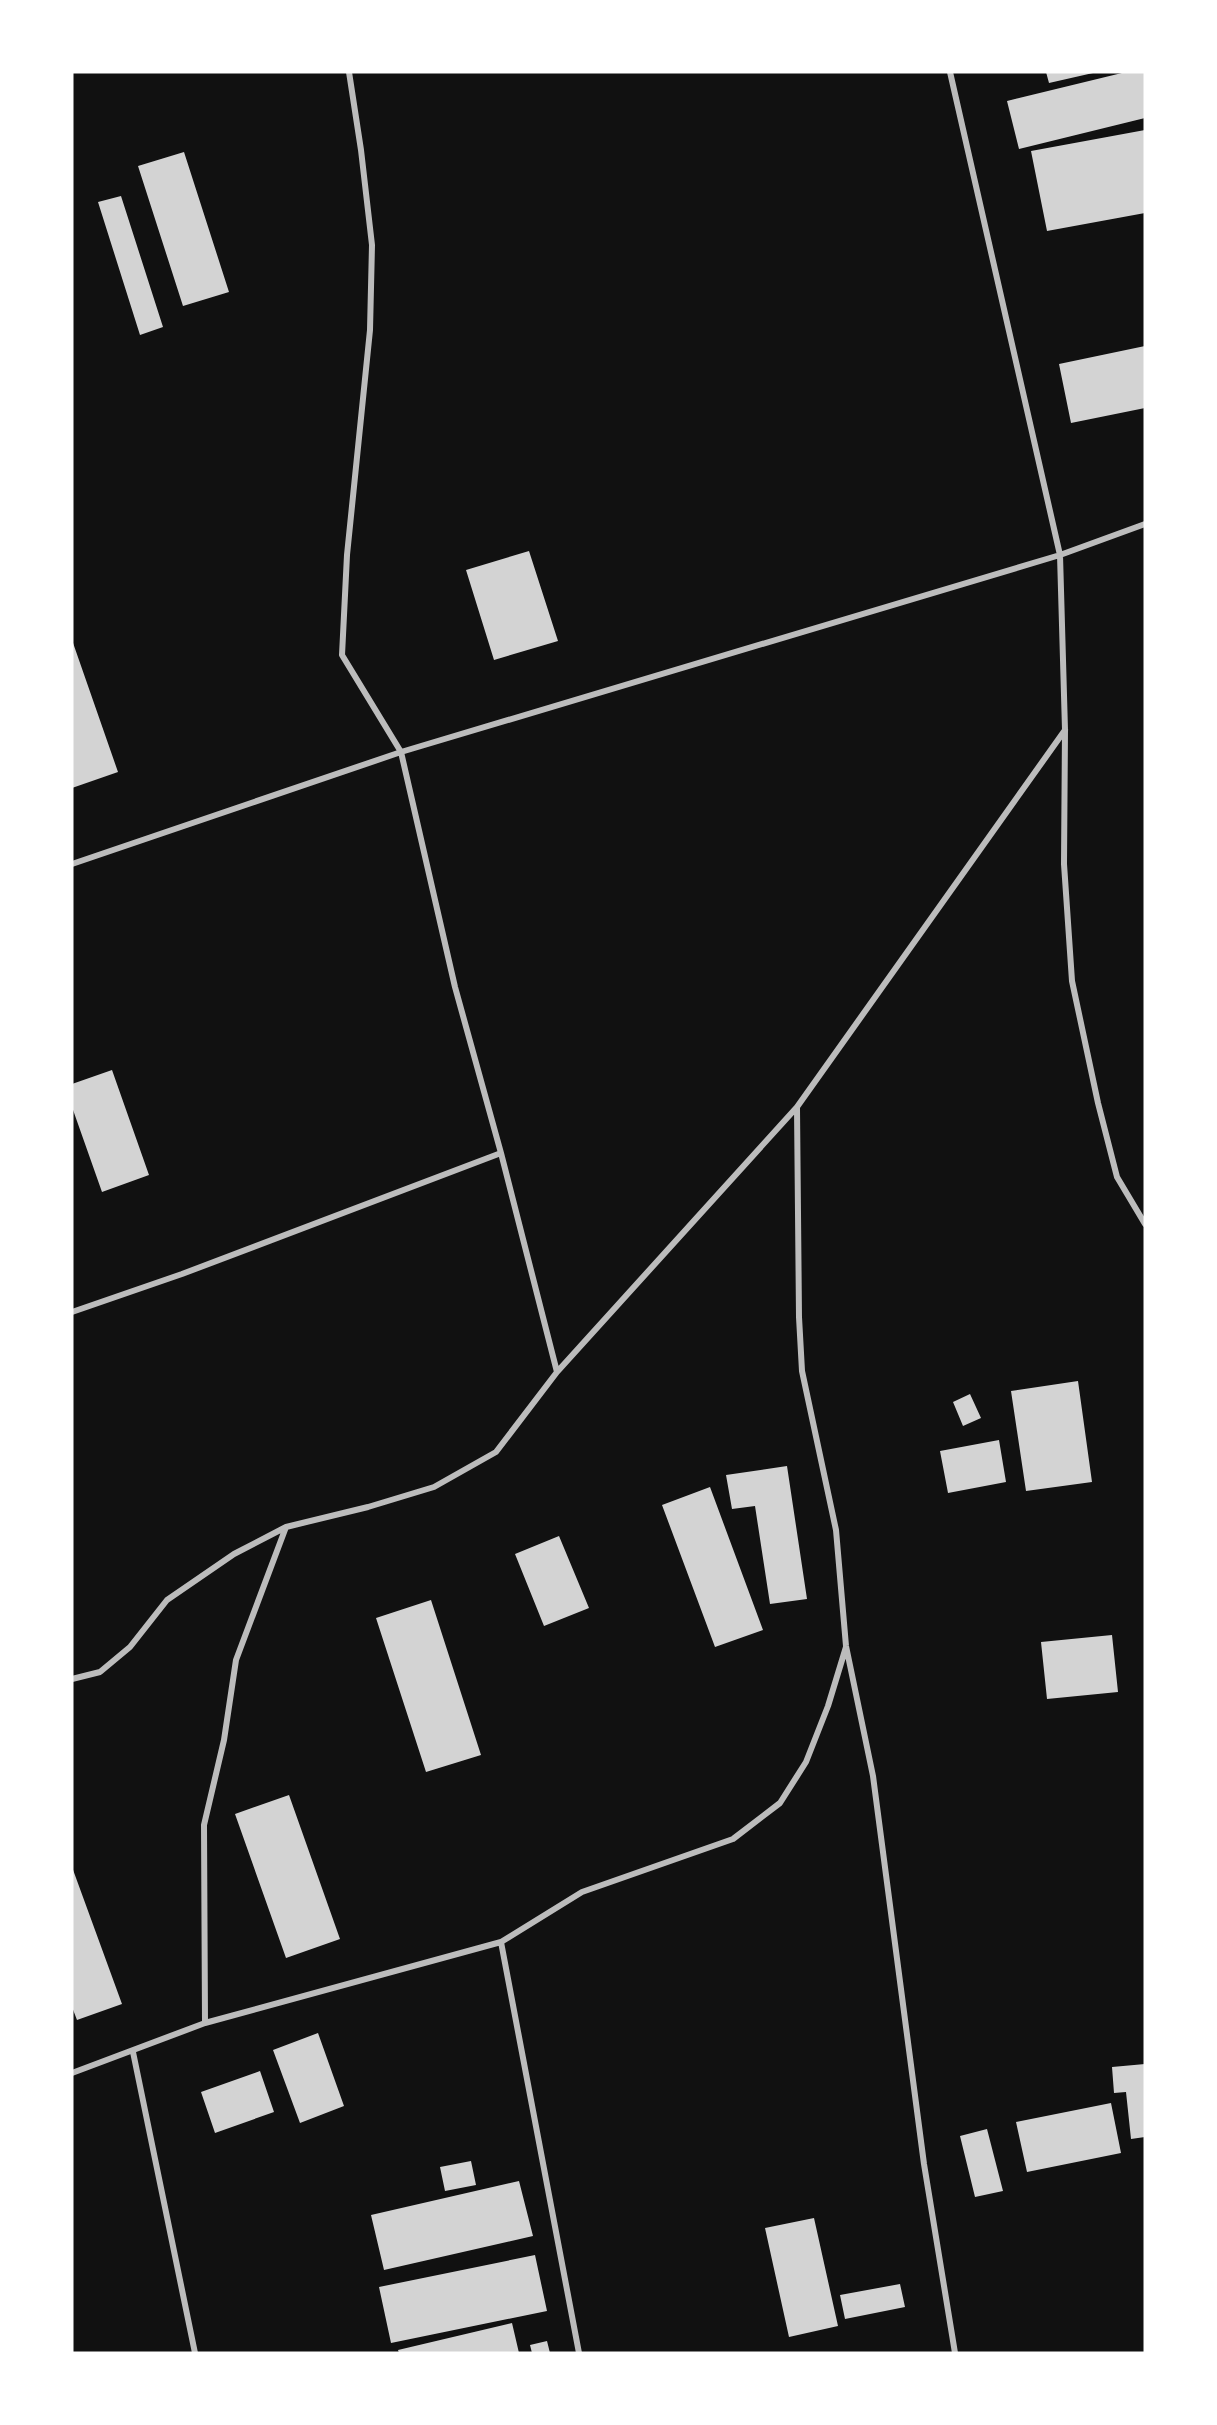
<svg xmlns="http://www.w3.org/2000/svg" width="1217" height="2425" font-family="'Noto Sans',sans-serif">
<rect width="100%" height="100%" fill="#111"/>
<!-- building -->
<path fill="#d3d3d3" d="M1046 72H1093V73L1049 83Z
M1126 72H1145V118L1019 149 1007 101Z
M1145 130V213L1047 231 1031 151Z
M184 152 229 292 183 306 138 166Z
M121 196 163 327 140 335 98 202Z
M1145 346V408L1071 423 1059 364Z
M529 551 558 641 494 660 466 570Z
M72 640 118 772 72 788Z
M112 1070 149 1175 102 1192 72 1107V1084Z
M1078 1381 1092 1482 1026 1491 1011 1391Z
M970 1394 981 1418 963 1426 953 1402Z
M999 1440 1006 1482 948 1493 940 1451Z
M787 1466 807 1599 770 1604 755 1506 732 1509 726 1475Z
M710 1487 763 1630 715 1647 662 1505Z
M559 1536 589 1608 544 1626 515 1554Z
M431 1600 481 1755 426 1772 376 1618Z
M1112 1635 1118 1692 1047 1699 1041 1642Z
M289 1795 340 1939 286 1958 235 1814Z
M72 1867 122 2004 77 2020 72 2007Z
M318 2033 344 2106 300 2123 273 2050Z
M1145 2064V2137L1131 2139 1126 2092 1114 2093 1112 2067Z
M260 2071 274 2112 215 2133 201 2092Z
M1111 2103 1121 2153 1027 2172 1016 2122Z
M987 2129 1003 2191 975 2197 960 2136Z
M471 2161 476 2185 445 2191 440 2167Z
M519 2181 533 2236 384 2270 371 2215Z
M814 2218 838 2326 789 2337 765 2228Z
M535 2255 547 2311 391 2343 379 2287Z
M900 2284 905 2307 845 2319 840 2295Z
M512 2323 519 2353H399L398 2350Z
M547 2341 550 2353H532L530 2345Z"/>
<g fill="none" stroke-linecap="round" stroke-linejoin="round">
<!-- minor -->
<path stroke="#bcbcbc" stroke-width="6" d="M349 72 361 150 372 245 370 330 347 555 342 655 401 752 455 987 501 1153 557 1372
M950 72 1060 555 1065 730 1064 864 1072 981 1098 1103 1117 1177 1145 1224
M72 864 401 752 1060 555 1145 524
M797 1108 799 1317 802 1371 836 1530 846 1646 873 1776 924 2164 955 2353
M72 1312 182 1274 501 1153
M72 1679 100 1672 130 1647 167 1600 234 1554 286 1527 368 1507 434 1487 496 1452 557 1372 797 1107 1065 730
M501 1942 579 2353
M205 2023 204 1825 224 1740 236 1660 286 1527
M133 2052 195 2353
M72 2073 205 2023 501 1942 582 1892 733 1839 780 1803 806 1762 828 1706 846 1647"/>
</g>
<!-- border -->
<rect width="1217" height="2425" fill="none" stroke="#ffffff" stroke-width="147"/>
</svg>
